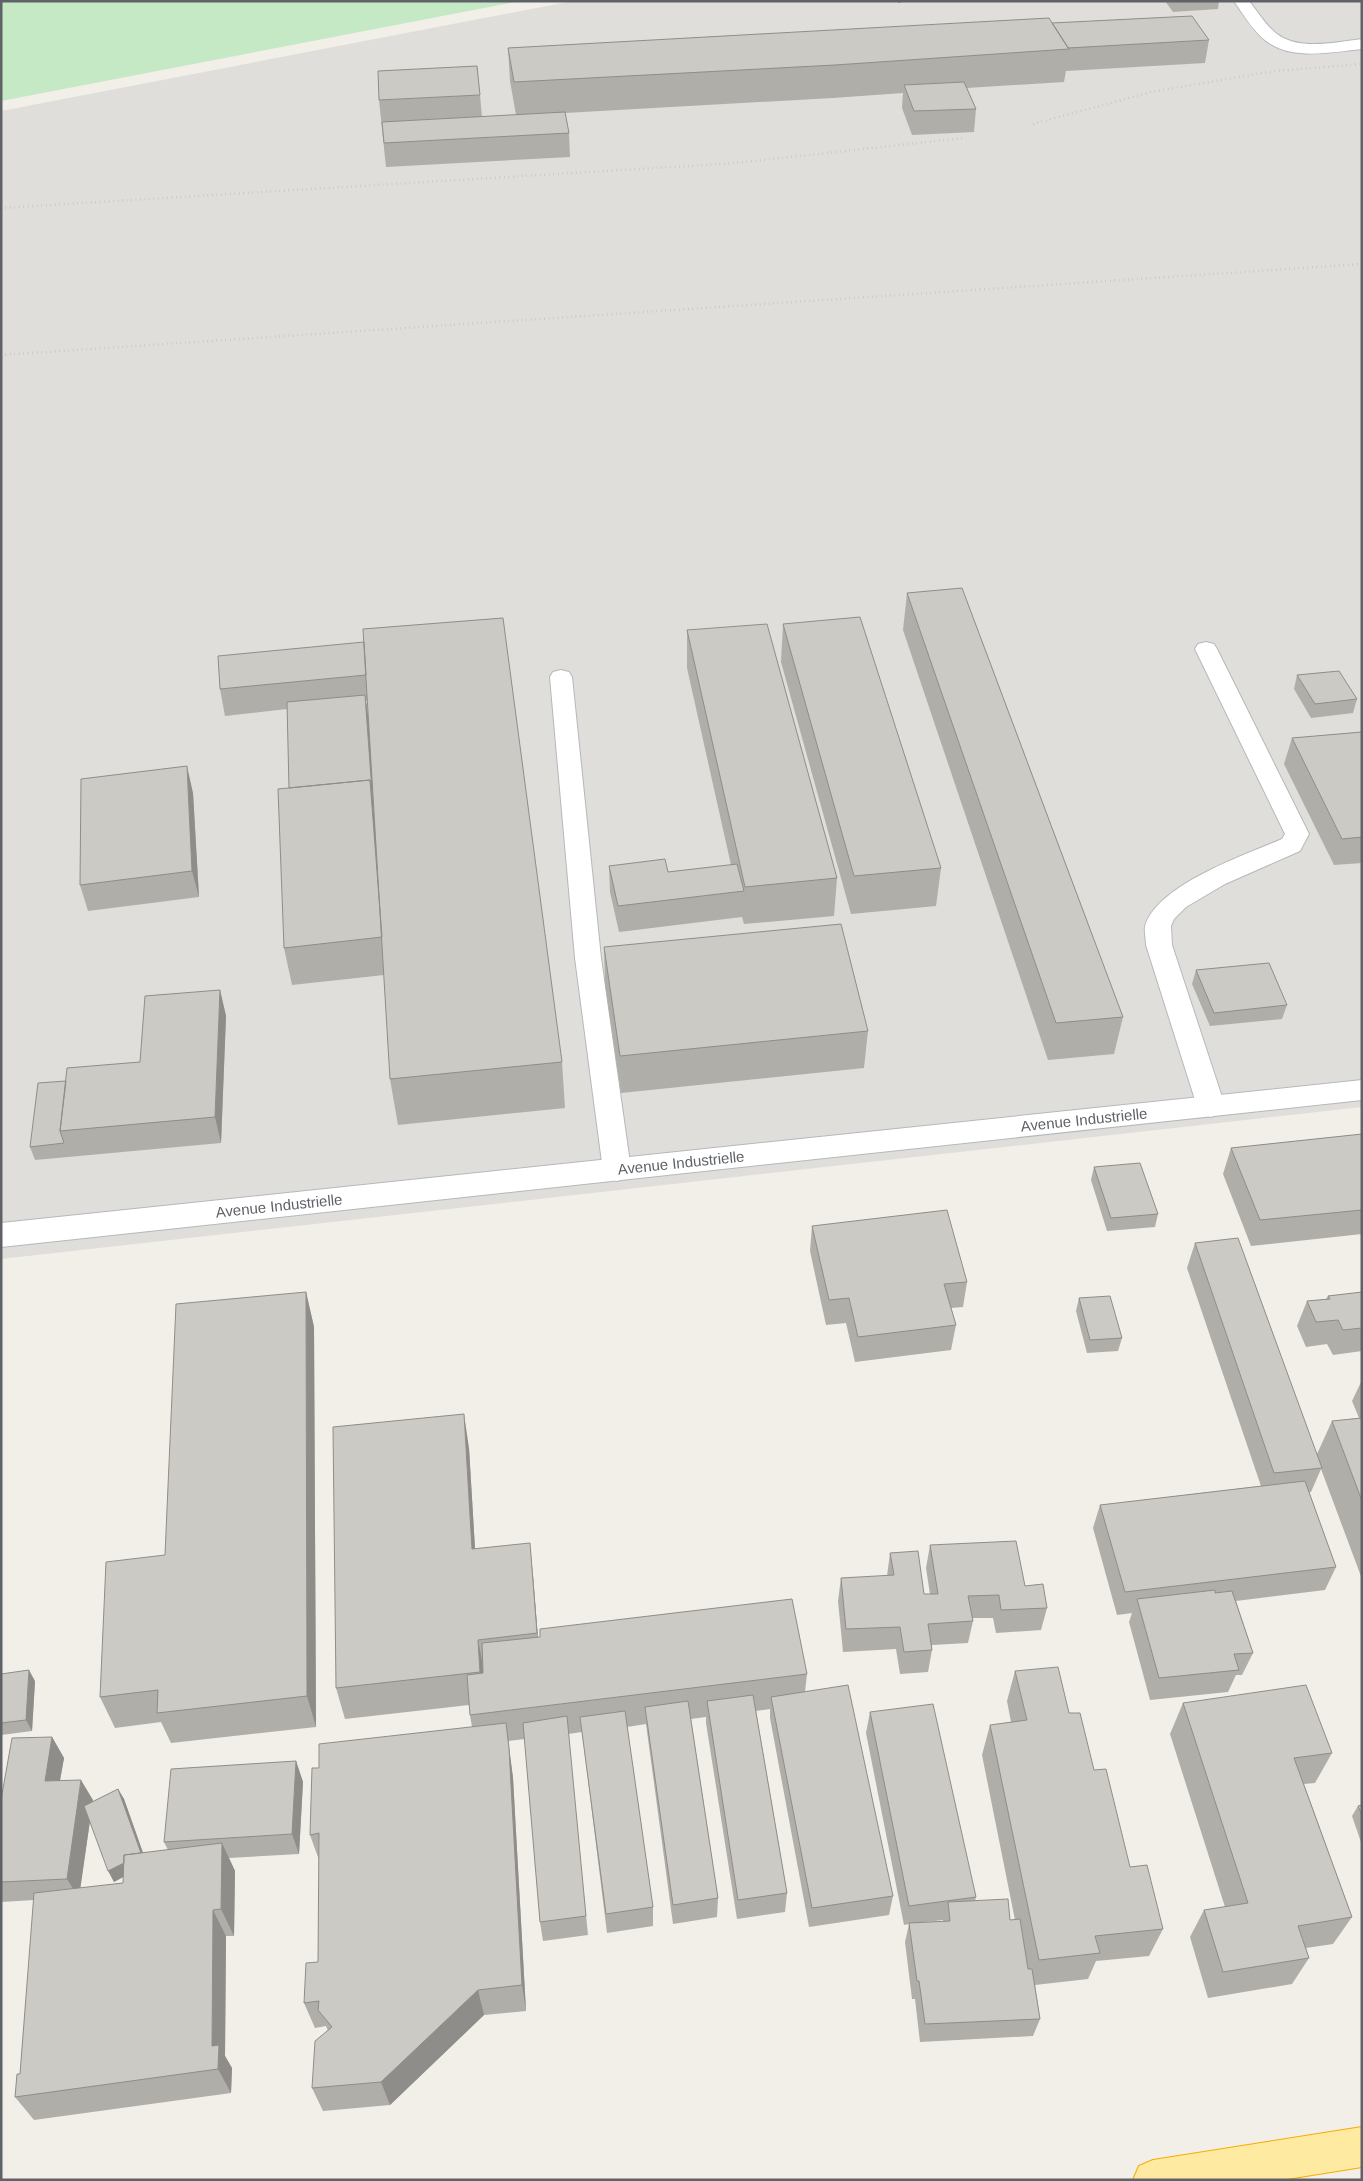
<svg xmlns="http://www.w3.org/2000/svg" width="1363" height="2181" font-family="Arial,sans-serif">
<rect width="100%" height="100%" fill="#f1efe8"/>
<!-- industrial -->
<path fill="#e0deda" d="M573 1H1362V1107L1 1259V111Z"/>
<!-- green -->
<path fill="#c5e8c5" d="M1 1H521L1 101Z"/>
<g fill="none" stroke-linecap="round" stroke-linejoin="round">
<defs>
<path id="service" d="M1234 1H1249C1258 12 1266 26 1277 34 1299 51 1336 42 1362 39V49C1332 52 1292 61 1266 41 1253 31 1243 14 1234 1Z
M1206 642 1214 644 1217 649 1309 834 1300 851 1225 884 1186 907 1174 919 1171 926 1172 945 1225 1106 1221 1113 1211 1117 1201 1113 1197 1106 1146 945C1146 939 1144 932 1145 926 1158 884 1245 855 1282 839L1285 834 1195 649 1198 644Z
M561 670 569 672 572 677 601 958 631 1170 627 1178 617 1181 607 1178 603 1170 575 958 550 677 553 672Z"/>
<path id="minor" d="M1362 1080V1100L1 1247V1223Z"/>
<path id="trunk" d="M1362 2127V2167L1281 2180H1133L1139 2166 1153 2160Z"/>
</defs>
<!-- service casing -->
<use href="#service" stroke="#b5b8bc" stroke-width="2"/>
<!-- minor casing -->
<use href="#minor" stroke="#b5b8bc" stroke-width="2"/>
<!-- trunk casing -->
<use href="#trunk" stroke="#f9ab00" stroke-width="2"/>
<!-- service -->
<use href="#service" fill="#fff" fill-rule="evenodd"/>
<!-- minor -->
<use href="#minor" fill="#fff" fill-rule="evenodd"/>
<!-- trunk -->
<use href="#trunk" fill="#feeaa1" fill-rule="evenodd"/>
<!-- rail -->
<path stroke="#b6b7b8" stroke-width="2.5" stroke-dasharray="0.5 4" stroke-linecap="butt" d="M1033 124 1151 92 1275 71 1362 64
M1 208 736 163 963 138
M1 355 1362 264"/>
</g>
<!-- wall -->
<path fill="#afaea9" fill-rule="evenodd" d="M1165 1H1219L1218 9 1173 12Z
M1052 23 1209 40 1205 63 1066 71 1064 82 967 88 976 109 974 132 912 135 902 108 903 93 833 98 565 113 569 133 570 157 386 167 379 100 480 95 482 117 516 115 510 81 508 48Z
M907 593 1123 1017 1114 1054 1048 1060 903 630Z
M783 624 941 868 936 906 851 914 781 662Z
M687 630 837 878 834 916 744 924 742 917 619 932 610 892 609 866 668 872 731 865 687 668Z
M364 642 562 1062 565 1108 398 1125 390 1079 384 975 292 985 284 948 289 788 287 709 225 716 220 689ZM366 701H368L369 718Z
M1297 675 1357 699 1353 713 1311 718 1294 689Z
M1362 732V863L1334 865 1284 764 1292 738Z
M193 793 199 897 88 911 80 885Z
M604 947 868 1031 864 1068 621 1093 605 984Z
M1196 970 1287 1005 1282 1019 1210 1026 1192 984Z
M220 990 226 1016 221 1143 35 1160 30 1147 66 1081 140 1062Z
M1362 1134V1234L1251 1246 1223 1174 1231 1148Z
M1094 1167 1158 1214 1155 1227 1107 1231 1091 1180Z
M812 1226 967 1282 963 1307 951 1308 956 1325 951 1350 855 1362 846 1323 826 1325 810 1251Z
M1195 1243 1317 1454 1332 1421 1359 1418 1352 1401 1362 1380V1579L1321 1469 1311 1492H1309L1336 1567 1325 1590 1236 1601 1253 1653 1242 1675H1236L1228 1692 1150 1700 1129 1622 1132 1613 1117 1615 1093 1528 1100 1505 1261 1486 1187 1268Z
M306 1292 314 1327 316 1727 171 1743 161 1722 115 1728 100 1697 165 1555Z
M1362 1292V1351L1333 1355 1327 1344 1306 1347 1297 1326 1307 1301 1326 1299 1328 1296Z
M1079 1298 1122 1338 1118 1351 1087 1353 1076 1311Z
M469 1448 475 1549 533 1576 538 1637 807 1674 805 1692 893 1896 889 1915 809 1927 770 1718V1709L756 1711 787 1893 785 1912 737 1919 706 1723V1717L691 1719 718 1898 717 1917 673 1924 646 1724 627 1727 653 1907V1926L607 1933 582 1732 568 1734 588 1935 543 1941 540 1922 525 1739 508 1741 513 1778 526 2011 484 2015 390 2105 323 2111 312 2088 328 2031 326 2026 315 2028 304 2003 318 1962 319 1860 310 1835 319 1768 472 1727 470 1715 469 1705 345 1719 336 1688Z
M930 1545 1025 1586 1047 1608 1041 1630 996 1633 993 1618H972L973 1621 968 1643 932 1645V1650L928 1672 900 1674 896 1649 843 1652 838 1601 841 1578 887 1576 890 1553 924 1594H930L926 1568Z
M1015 1671 1069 1713 1094 1770 1130 1867 1163 1929 1149 1956 1096 1961 1088 1979 1035 1985 1040 2019 1033 2036 920 2042 915 1999H912L905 1942 909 1924 904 1925 866 1733 870 1712 976 1897 975 1901 1010 1920H1015L982 1755 990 1725 1011 1722 1007 1701ZM943 1920V1921L925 1922Z
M1 1674 35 1681 32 1731 1 1735Z
M1183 1703 1332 1753 1315 1783 1304 1784 1352 1917 1333 1944 1306 1948 1309 1958 1292 1984 1208 1998 1190 1937 1204 1910 1225 1907 1170 1734Z
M52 1737 64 1758 60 1781 93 1800 92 1802 118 1789 124 1799 143 1853 168 1850 164 1842 296 1761 303 1782 299 1854 229 1858 235 1871 234 1936H226L225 2056 232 2068 231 2093 34 2120 15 2097 20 2074 34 1900 1 1902V1800ZM90 1820 114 1882 123 1877V1883L80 1888Z
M1362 1805V1845L1352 1816 1358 1806Z"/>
<!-- shaded-wall -->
<path fill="#8f8d8a" d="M898 1H907L898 3Z
M365 695 369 722 376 818 372 791Z
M187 766 193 793 199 897 192 871Z
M370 780 376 818 382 937Z
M220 990 226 1016 221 1143 215 1117Z
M306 1292 314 1327 316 1727 307 1696Z
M464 1414 469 1448 477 1582 472 1549Z
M530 1543 533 1576 540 1665 537 1633Z
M478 1640 484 1671 485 1703 480 1672Z
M29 1670 35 1681 32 1731 26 1720Z
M506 1723 513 1778 526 2011 522 1985Z
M52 1737 64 1758 56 1802 45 1781Z
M296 1761 303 1782 299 1854 292 1834Z
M81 1780 93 1800 79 1898 67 1879Z
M118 1789 124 1799 147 1864 114 1882 108 1871Z
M222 1843 235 1871 234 1936 221 1909Z
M213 1910 226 1936 225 2056 232 2068 231 2093 218 2069 212 2046Z
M478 1990 484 2015 390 2105 381 2082Z"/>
<!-- building -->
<path fill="#cccac5" stroke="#8f8d8a" d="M1192 16 1209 40 1068 48 1052 23Z
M1049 18 1069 49 835 65 514 82 508 48Z
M477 66 480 95 379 100 378 71Z
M964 82 976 109 914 111 904 85Z
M565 112 569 133 384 143 382 122Z
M962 588 1123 1017 1056 1023 907 593Z
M860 617 941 868 854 876 783 624Z
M503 618 562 1062 390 1079 363 629Z
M767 624 837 878 745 887 687 630Z
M364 642 366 675 220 689 218 656Z
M1339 671 1357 699 1315 704 1297 675Z
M365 695 372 791 370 780 289 788 287 702Z
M1362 732V837L1342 839 1292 738Z
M187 766 192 871 80 885 81 779Z
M370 780 382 937 284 948 278 789Z
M665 859 668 872 737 864 744 891 618 906 609 866Z
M841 924 868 1031 620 1056 604 947Z
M1269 963 1287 1005 1214 1013 1196 970Z
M220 990 215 1117 60 1131 67 1068 140 1062 145 996Z
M66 1081 60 1131 64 1143 30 1147 38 1083Z
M1362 1134V1210L1260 1220 1231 1148Z
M1140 1163 1158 1214 1111 1218 1094 1167Z
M947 1210 967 1282 944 1284 956 1325 858 1337 849 1298 829 1300 812 1226Z
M1238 1238 1322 1468 1274 1473 1195 1243Z
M306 1292 307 1696 157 1713 158 1690 100 1697 106 1562 165 1555 176 1304Z
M1362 1292V1328L1343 1330 1338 1320 1316 1322 1307 1301 1330 1299 1328 1296Z
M1110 1296 1122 1338 1090 1340 1079 1298Z
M464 1414 472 1549 530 1543 537 1633 478 1640 480 1672 336 1688 333 1427Z
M1362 1418V1501L1332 1421Z
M1305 1481 1336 1567 1125 1592 1100 1505Z
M1016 1541 1025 1586 1043 1584 1047 1608 1001 1610 999 1595 968 1596 973 1621 928 1624 932 1650 904 1652 900 1627 846 1629 841 1578 894 1575 890 1553 918 1551 924 1594H938L930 1545Z
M1215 1590V1593L1232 1591 1253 1653 1234 1654 1239 1670 1159 1678 1137 1599Z
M792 1599 807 1674 470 1715 467 1675 483 1673 482 1643 540 1637V1629Z
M1058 1667 1069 1713H1080L1094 1770 1106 1769 1130 1867 1147 1865 1163 1929 1095 1936 1100 1953 1039 1960 990 1725 1027 1720 1015 1671Z
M29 1670 26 1720 1 1723V1674Z
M848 1685 893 1896 812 1908 771 1697Z
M1306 1685 1332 1753 1294 1758 1352 1917 1298 1926 1309 1958 1223 1972 1204 1910 1248 1903 1183 1703Z
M753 1695 787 1893 738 1900 707 1701Z
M688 1701 718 1898 673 1905 645 1707Z
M933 1704 976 1897 909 1906 870 1712Z
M625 1711 653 1907 606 1914 580 1717Z
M567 1716 586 1916 540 1922 523 1723Z
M506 1723 509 1748 522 1985 478 1990 381 2082 312 2088 315 2041 332 2027 318 2010 319 2001 304 2003 306 1963 318 1962 319 1833 310 1835 312 1768H319V1744Z
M52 1737 45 1781 81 1780 67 1879 1 1882V1800L12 1738Z
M296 1761 292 1834 164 1842 171 1769Z
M118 1789 141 1853 124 1855V1863L108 1871 84 1806Z
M1362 1805V1815L1358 1806Z
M222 1843 221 1909 213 1910 212 2046 219 2045 218 2069 15 2097 17 2074H20L34 1893 123 1883 124 1855Z
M1008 1899 1010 1920 1020 1919 1028 1969H1032L1040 2019 925 2024 919 1981H917L909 1923 950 1921 948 1902Z"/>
<g text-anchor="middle" stroke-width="4" stroke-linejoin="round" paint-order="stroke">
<!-- street labels -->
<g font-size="15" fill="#5f6368" stroke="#fff">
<text transform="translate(1084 1120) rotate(-6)" y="5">Avenue Industrielle</text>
<text transform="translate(681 1163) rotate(-6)" y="5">Avenue Industrielle</text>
<text transform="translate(279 1206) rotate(-6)" y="5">Avenue Industrielle</text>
</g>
</g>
<!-- border -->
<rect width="1363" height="2181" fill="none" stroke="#5f6368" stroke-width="5"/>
</svg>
